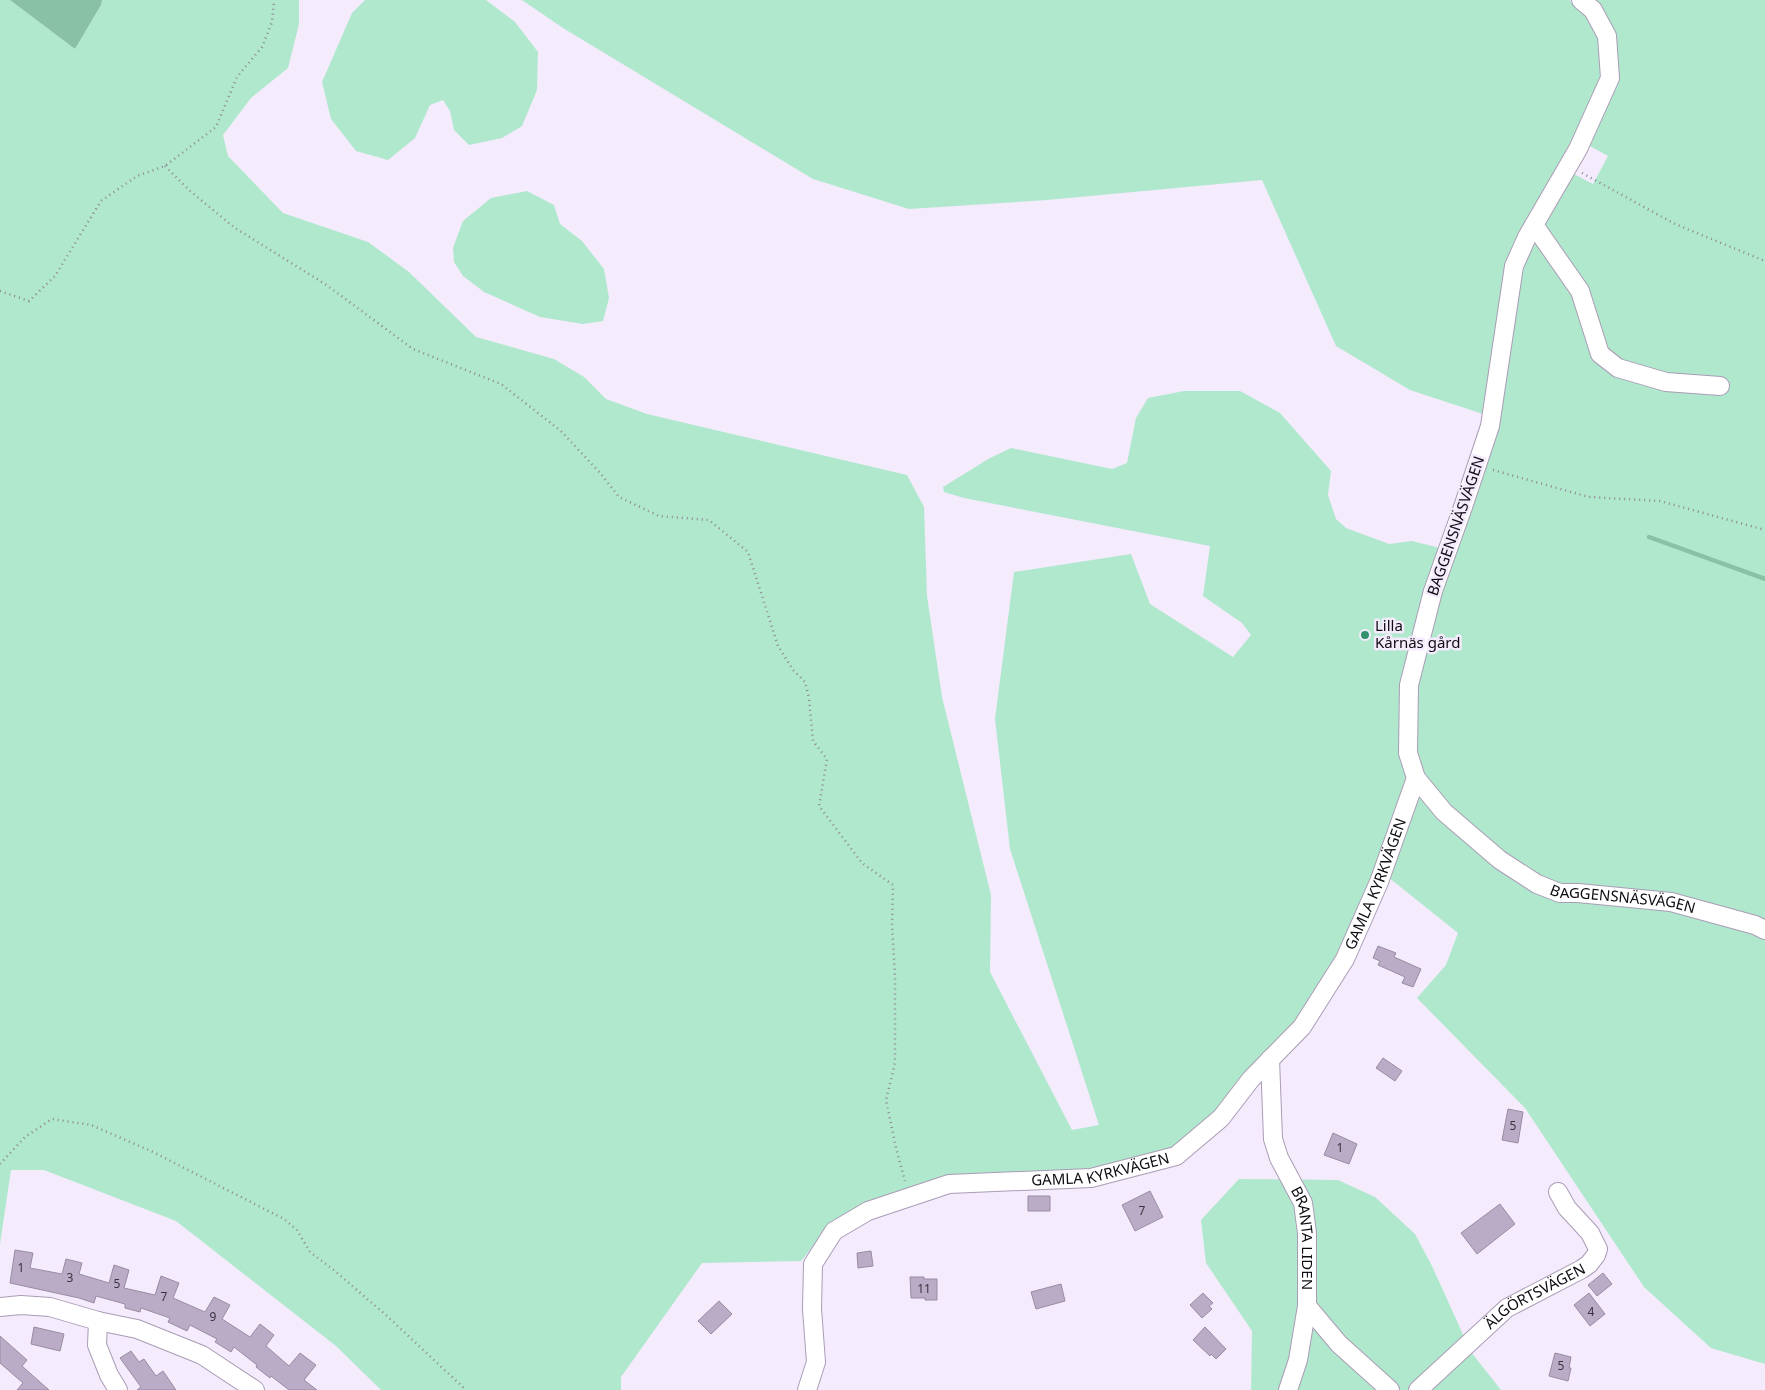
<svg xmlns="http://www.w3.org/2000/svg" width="1765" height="1390" font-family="'Noto Sans',sans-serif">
<rect width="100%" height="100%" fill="#f4ebfc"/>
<!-- green -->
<path fill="#b0e8cd" d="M0 0H10L75 49 101 5 102 0H299V24L288 68 251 98 223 135 228 156 283 213 368 242 409 272 476 337 554 359 584 377 606 399 647 414 907 475 924 507 927 596 942 697 991 895 990 972 1072 1130 1099 1125 1010 849 995 719 1014 572 1131 554 1150 604 1233 657 1251 635 1242 623 1203 596 1210 546 964 498 944 492 943 487 990 458 1011 448 1112 469 1127 463 1136 418 1148 398 1184 391H1240L1280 413 1331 471 1328 495 1336 519 1346 528 1389 544 1412 541 1440 548 1402 753 1407 783 1372 879 1340 957 1300 1021 1218 1114 1176 1149 1088 1173 947 1179 830 1225 801 1261 702 1263 621 1377V1390H381L336 1346 176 1221 44 1170H11L0 1244Z
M365 0H486L515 22 538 52 537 90 522 126 502 138 469 145 454 130 450 111 443 100 430 105 415 138 388 160 356 151 331 119 322 82 352 13Z
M522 0H1569L1585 14 1598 37 1603 75 1572 150 1520 233 1483 414 1410 390 1336 346 1262 180 1047 200 909 209 813 179 563 28Z
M1591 0H1765V924L1560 887 1539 878 1507 855 1449 804 1425 775 1416 750 1417 686 1432 635 1439 593 1505 378 1514 329 1520 268 1533 239 1572 173 1593 184 1608 156 1588 145 1618 77Z
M527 191 554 205 560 224 582 241 604 269 609 298 603 321 583 324 540 317 484 292 463 276 454 262 453 248 463 221 491 198Z
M1416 796H1424L1532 891 1668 909 1765 937V1364L1711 1348 1644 1287 1525 1108 1417 998 1446 965 1458 933 1388 877Z
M1239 1179 1338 1180 1375 1197 1415 1234 1432 1266 1471 1352 1501 1390H1251L1252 1331 1206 1263 1201 1220Z"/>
<!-- water -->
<path fill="#89c1a6" d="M10 0H102L101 5 75 49Z"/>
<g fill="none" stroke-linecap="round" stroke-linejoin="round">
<!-- stream -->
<path stroke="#89c1a6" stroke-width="4.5" d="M1649 537 1765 579"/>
</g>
<!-- building -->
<path fill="#baacc6" stroke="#998ba4" d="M1378 946 1396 953 1394 957 1421 969 1413 987 1402 983 1405 977 1378 965 1380 961 1373 958Z
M1383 1058 1402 1071 1395 1081 1376 1068Z
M1508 1109 1523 1112 1518 1143 1502 1140Z
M1333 1133 1357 1144 1349 1164 1324 1155Z
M1150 1191 1163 1217 1135 1231 1122 1205Z
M1028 1196H1050V1211H1028Z
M1500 1204 1515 1224 1477 1254 1461 1233Z
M15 1250 33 1253 30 1268 62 1274 66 1259 82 1263 79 1274 109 1283 114 1265 129 1270 124 1288 155 1295 161 1276 179 1283 173 1298 205 1312 214 1297 230 1305 222 1319 250 1337 260 1324 274 1335 266 1346 289 1366 300 1353 316 1365 304 1380 317 1390H289L271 1376 270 1378 256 1367 257 1365 234 1347 231 1352 215 1342 217 1339 190 1325 187 1331 168 1322 170 1318 141 1308 140 1312 125 1308V1304L96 1296 94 1303 79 1298 10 1283Z
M871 1251 873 1266 858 1268 857 1253Z
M1603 1273 1612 1284 1597 1296 1588 1285Z
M910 1277H924V1279H937V1300H925V1298H911Z
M1061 1284 1065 1301 1036 1309 1031 1292Z
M1203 1293 1213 1303 1209 1306 1212 1309 1202 1318 1190 1305Z
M1589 1293 1605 1314 1590 1326 1574 1305Z
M719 1301 732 1314 711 1334 698 1321Z
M34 1327 64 1334 60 1351 31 1344Z
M1205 1327 1226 1349 1216 1359 1211 1354 1210 1356 1193 1340Z
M0 1336 27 1360 22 1366 49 1390H17L23 1383 0 1363Z
M131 1351 139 1362 144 1359 156 1376 163 1371 176 1390H137L141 1387 120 1358Z
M1555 1353 1571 1357 1569 1368H1571L1568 1381 1549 1376Z"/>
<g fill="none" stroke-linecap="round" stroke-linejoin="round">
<defs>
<g id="minor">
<path id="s1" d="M1581 0 1593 10 1607 36 1610 78 1578 149 1527 237 1514 266 1490 426 1463 507 1433 591 1409 685 1408 753 1416 778 1444 812 1500 860 1537 884 1560 893H1578L1671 902 1755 925 1765 930"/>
<path d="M1534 225 1580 291 1600 354 1618 368 1666 382 1720 386"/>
<path id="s2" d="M1270 1059 1273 1139 1279 1158 1303 1203 1307 1233V1306L1339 1344 1390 1390"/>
<path d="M0 1307 21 1305 50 1307 98 1321 137 1329 202 1355 255 1390"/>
<path d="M98 1321 97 1345 109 1375 118 1390"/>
<path id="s3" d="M807 1390 816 1362 812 1309 813 1264 834 1231 868 1211 949 1184 1091 1178 1176 1156 1221 1118 1251 1079 1302 1027 1345 959 1379 882 1416 778"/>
<path d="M1288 1390 1298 1360 1307 1306"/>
<path id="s4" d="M1418 1390 1507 1308 1582 1269 1589 1264 1596 1255 1598 1249 1590 1233 1567 1208 1558 1192"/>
</g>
</defs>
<!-- minor casing -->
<use href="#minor" stroke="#aa9cb6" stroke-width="20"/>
<!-- path -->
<path stroke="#8e8794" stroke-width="2.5" stroke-dasharray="1 4" stroke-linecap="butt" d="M165 166 190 191 235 228 325 284 413 349 501 384 561 431 601 474 619 497 659 516 709 520 748 552 778 646 793 670 805 682 809 698 813 741 827 759 819 806 862 863 893 885 892 925 895 976V1063L886 1100 896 1148 905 1181
M1582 173 1675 224 1765 261
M0 291 29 301 55 276 101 201 137 176 165 166 216 127 237 77 262 47 272 22 274 0
M1493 470 1589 497 1660 501 1765 530
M0 1164 25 1137 52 1119 91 1125 153 1152 284 1219 297 1230 310 1252 335 1271 387 1316 466 1390"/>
<!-- minor -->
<use href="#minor" stroke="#fff" stroke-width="18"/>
</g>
<!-- markers -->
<circle fill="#31936d" stroke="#f4ebfc" stroke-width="2" cx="1365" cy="635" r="5"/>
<g text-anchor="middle" stroke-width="5" stroke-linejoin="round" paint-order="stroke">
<!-- number labels -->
<g font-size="12" fill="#3a3340">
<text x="1513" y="1130">5</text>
<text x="1340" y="1152">1</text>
<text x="1142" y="1215">7</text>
<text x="21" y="1272">1</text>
<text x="70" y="1282">3</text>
<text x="117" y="1288">5</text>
<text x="924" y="1293">11</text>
<text x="164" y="1301">7</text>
<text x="1591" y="1316">4</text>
<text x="213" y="1321">9</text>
<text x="1561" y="1370">5</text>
</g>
<!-- street labels -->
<g font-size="15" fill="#0f0b13" stroke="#f4ebfc">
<text transform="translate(1456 526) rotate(-71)" y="5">BAGGENSNÄSVÄGEN</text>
<text dy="5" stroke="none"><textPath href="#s3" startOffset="864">GAMLA KYRKVÄGEN</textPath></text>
<text dy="5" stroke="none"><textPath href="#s1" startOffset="1076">BAGGENSNÄSVÄGEN</textPath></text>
<text dy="5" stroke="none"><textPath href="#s3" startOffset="444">GAMLA KYRKVÄGEN</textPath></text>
<text dy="5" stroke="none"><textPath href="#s2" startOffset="186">BRANTA LIDEN</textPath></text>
<text dy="5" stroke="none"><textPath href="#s4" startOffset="151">ÄLGÖRTSVÄGEN</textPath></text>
</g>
<!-- poi labels -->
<g font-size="15" fill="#0f0b13" stroke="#f4ebfc" text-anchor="start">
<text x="1375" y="631">Lilla<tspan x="1375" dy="17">Kårnäs gård</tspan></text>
</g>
</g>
</svg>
